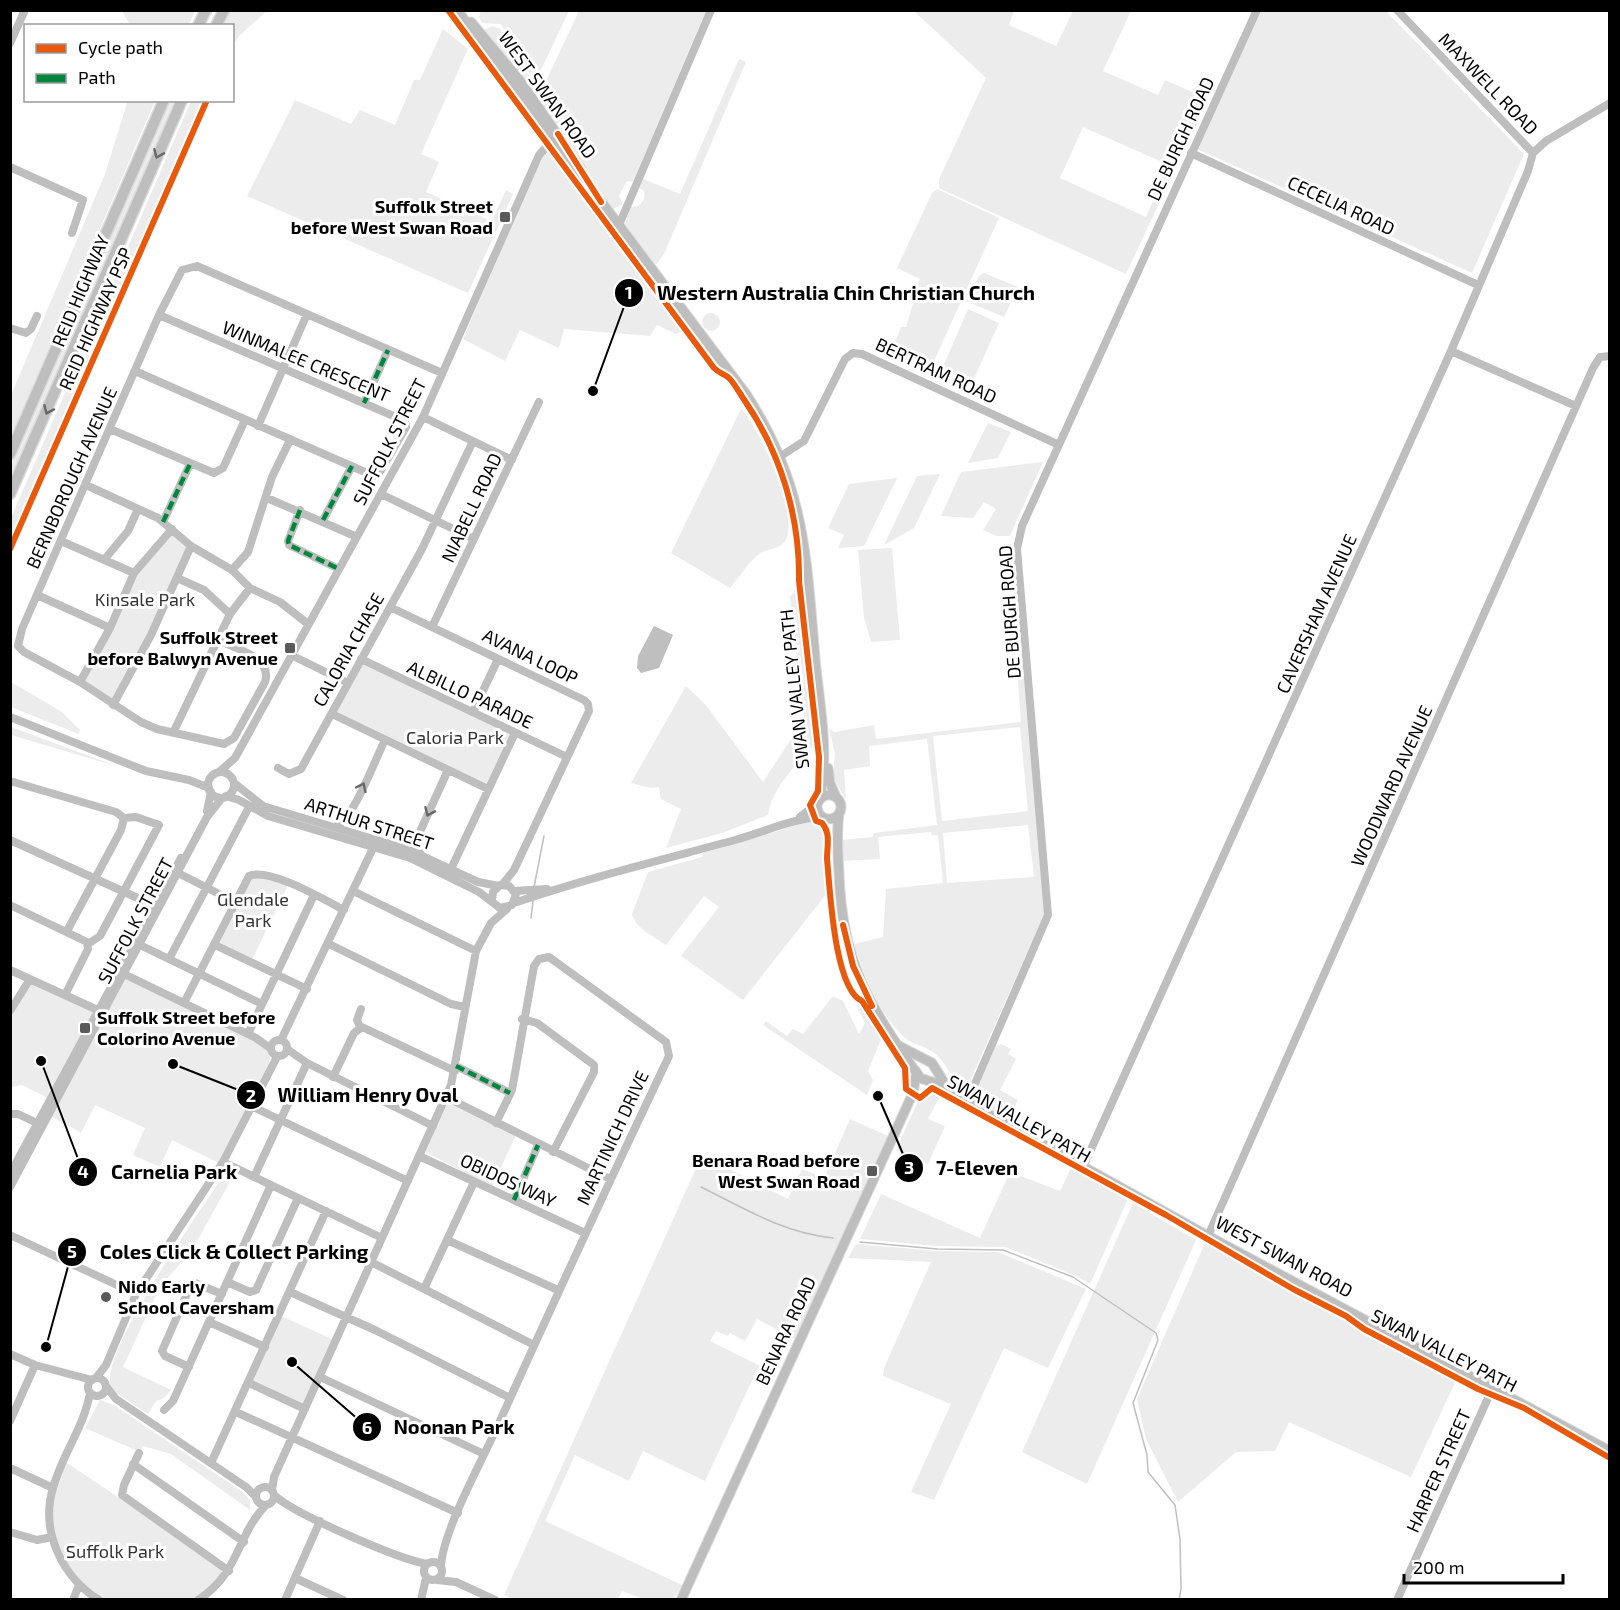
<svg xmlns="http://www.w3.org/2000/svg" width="1620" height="1610" font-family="'Exo 2',sans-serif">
<rect width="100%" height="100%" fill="#fff"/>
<!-- green -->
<path fill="#ececec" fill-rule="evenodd" d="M1385 10 1524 154 1472 273 1197 149 1261 11Z
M122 11H195L188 26 130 25Z
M230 11H267L241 34 233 45 232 26H223Z
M481 11V10L569 11 539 74 530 73 501 24 482 23 479 17Z
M579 11H706L633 182 627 181 619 196 623 204 613 209 537 100Z
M914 11H1014L1009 25 1056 46 1073 11H1131L1103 71 1158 95 1165 80 1208 99 1126 274 939 188V179L986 78ZM1083 127 1169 165 1146 217 1060 178Z
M492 26 500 29C512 46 515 75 539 78L532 93 484 30Z
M443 29 468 49 421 154 439 162 426 192 492 221 506 190 513 194 468 293 247 196 295 100 351 124 360 110 395 125 414 80H420Z
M739 59 746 62 664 254 656 265 625 225 630 207C639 208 647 200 644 191L639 188 643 179 680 194Z
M128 100 155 101 11 436V395L105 174Z
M169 101H179L11 487V465Z
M191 101H204L11 545V518Z
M549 147 685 330 676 334 657 325 650 336 564 329 559 348 520 330 505 361 463 339 538 163Z
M937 189 999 218 928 374 893 356 892 349 901 327H906L914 300 912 296 920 279 897 268 932 193Z
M984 273 1018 287 1004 317 966 301 979 276Z
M968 309 999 323 972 383 942 369Z
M702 322a9 9 0 1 1 18 0a9 9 0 1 1-18 0Z
M741 409C760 428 801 518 785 541 779 550 769 548 761 553 749 560 739 578 730 588L671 553Z
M988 423 1011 432 998 458 968 463Z
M1043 462 1010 536H997L983 530 996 509 984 502 973 518 941 516 961 472Z
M940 474 914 528 884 545 917 476Z
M897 478 864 546 838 548 844 535 828 528 849 484Z
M172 529 191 546 113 705 80 682 134 573Z
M892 548 900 640 871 642 864 618 858 550Z
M798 587 815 747 809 748C794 768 771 790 768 815L722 833 666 848 681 809 661 799 659 787 651 788 631 783 686 686 705 704 763 782 804 719 790 597Z
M1022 655 1045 913 969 1083 962 1084C947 1074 946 1062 934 1053 926 1046 913 1045 905 1038 879 1014 864 976 854 944L883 937 886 889 943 883 938 835H932L931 832 878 837 880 859 843 861 841 840 873 837 874 833 937 825 927 739 869 746 870 766 844 770 846 800 833 777 835 753 829 729 835 732 874 725 876 739 1021 722 1016 656ZM1020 727 1028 811 942 821 933 736ZM1028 825 1034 877 947 883 943 833Z
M361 659 515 733 488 789 332 714Z
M11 682 62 712 80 730 79 734 11 707Z
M10 727H11L119 767 11 735Z
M801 821H813L823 828 826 841 827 893 743 1000 681 956 719 907 704 896 666 945C654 937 635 928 632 914L648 872 702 857 703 853 709 851 782 830Z
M249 876 289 883 251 962 215 945Z
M124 974 270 1048 269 1070 219 1163 172 1140 160 1167 133 1155 145 1128 95 1105 81 1133 49 1115Z
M30 979 98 1010 50 1099 22 1085 11 1087V1011Z
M833 996 843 1001 859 1034 865 1023 857 1006 861 1002 882 1037 868 1071 873 1080 867 1095 763 1025 766 1021 787 1036 793 1029 803 1034Z
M1001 1044 1011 1049 1008 1054 1016 1059 1000 1090 1018 1100 1008 1118 976 1100 974 1094 995 1047Z
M929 1088 941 1094 928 1119 945 1126 928 1164 896 1150 922 1092Z
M451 1103 516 1135 492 1187 426 1152 425 1147 446 1104Z
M850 1119 888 1136 795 1339 757 1319 745 1341 730 1333 728 1336 716 1331 710 1341 776 1374 775 1377 757 1370 705 1481 643 1451 629 1481 575 1455 545 1521 682 1585 674 1599H643L622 1591 617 1600H515L504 1595 702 1155 788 1199 802 1169 824 1178Z
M1071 1168 1128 1199 1090 1284 1078 1277 1006 1247 937 1246 860 1239 881 1194 980 1238 1010 1172 1060 1191Z
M228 1169 236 1171 192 1250 160 1287 123 1367 171 1390 164 1398 156 1401 148 1414 118 1394 110 1384C104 1346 202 1208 228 1169Z
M1133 1203 1196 1240 1087 1484 1022 1452Z
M1205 1243 1459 1374 1411 1477 1289 1422 1275 1451 1236 1452 1178 1502 1146 1439 1137 1399Z
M856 1244 936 1251 998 1252 1086 1289 1048 1368 1004 1348 934 1500 911 1492 951 1404 883 1376 884 1368 931 1262 848 1258Z
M279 1315 336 1341 305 1409 249 1383Z
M100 1400 114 1405 244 1493 250 1500V1510L171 1454 143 1446 140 1452 85 1428Z
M64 1461 229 1571 198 1599 97 1598 59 1557 50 1510Z"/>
<!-- water -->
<path fill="#bfbfbf" d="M654 626 673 635 659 668 641 673 637 668 638 656Z"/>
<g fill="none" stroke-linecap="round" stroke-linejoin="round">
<!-- stream -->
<path stroke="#bfbfbf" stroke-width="1.5" d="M534 887 544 836
M531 918 533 901
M701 1187C746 1209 783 1233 833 1238
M860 1242 937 1249 1003 1250 1073 1277 1156 1333 1158 1340 1133 1403 1147 1455 1148 1472 1175 1505 1180 1539 1181 1589 1179 1600"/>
<defs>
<path id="major" d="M457 10 746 394C808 489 806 562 816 669 821 712 829 758 819 800
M471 22 521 82 581 169
M828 768 830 783 836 797
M817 807a12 12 0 1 1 24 0a12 12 0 1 1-24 0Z
M839 814C836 835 838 854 839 874 842 960 867 1002 915 1071
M899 1046 932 1063 947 1087 967 1102 1208 1236 1610 1451
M915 1070 920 1078 947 1087
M681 1600 913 1093 916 1075"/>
<path id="highway" d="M198 26 206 10
M216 26 224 10
M10 454 164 100
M10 494 182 100"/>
</defs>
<!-- major casing -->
<use href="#major" stroke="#dbdbdb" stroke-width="11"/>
<!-- highway casing -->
<use href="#highway" stroke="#dbdbdb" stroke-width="13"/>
<!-- minor -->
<path stroke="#bebebe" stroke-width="8" d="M1397 10 1533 153
M10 43 25 10
M1191 153 1478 285
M10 167 83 200 72 233
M619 225 711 10
M10 328 26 333 31 329 37 316
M1451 351 1576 406
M135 371 374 476 380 472 406 427 405 421 159 315
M364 403 388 350
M423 417 512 460
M258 426 307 314
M110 429 214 473 223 468 245 420
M781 456 804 441 845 359 853 353 862 354 1057 444
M86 485 158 518 191 546 232 570 250 588 280 602 308 624
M381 494 474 539
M267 498 357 537
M300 510 288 541 289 545 339 569
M323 520 352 466
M163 522 190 464
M61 541 134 573
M104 560 128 531 138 509
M232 570 248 552 272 477 290 440
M177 578 204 590 230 614
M37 595 110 628
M390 607 584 700 588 704 589 711 514 870 502 885
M432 627 539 402
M218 640C235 648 273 658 265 682L234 738 224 744 157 729 141 722 80 682 24 652 18 646 22 629 159 315 182 270 197 266 442 373
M291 655 348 683
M361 659 567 757
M80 682 110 628 134 573 172 529
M113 705 151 635 191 546
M473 712 498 659
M332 714 488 789
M10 717 146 771 189 780 209 788
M174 731 230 614 250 588
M278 768 289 774 301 769 422 549 473 441
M219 772 235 758 423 417 539 155 557 135
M208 785a13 13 0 1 1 26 0a13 13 0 1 1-26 0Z
M10 781 116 812 124 818 121 830 67 931
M234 783 263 806 407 849 478 882 499 886
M226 796 239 800 268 816 410 858 479 892 500 908 512 905 516 894 509 886 500 885 493 892 492 900
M207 811 211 792
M800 817 818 803
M334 827C352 824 376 757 385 740
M10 840 153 905
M421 854 417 845 418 836 448 770
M451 869 515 733
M178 873 235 902
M353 891 476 951
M514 891 547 889
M514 903C587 878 661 860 735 840 765 832 792 818 823 817
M10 905 87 942 88 949 65 995
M88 944 100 936 159 825 136 817 124 818
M329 944 451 1004 465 1007
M140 945 262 1004
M215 945 307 989
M169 959 249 807
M10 970 102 1012
M122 973 256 1038 270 1048
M184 1003 249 876C269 867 325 900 344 910
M10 1011 30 979
M522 1019 537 1023 594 1065V1072L553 1152
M360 1027 357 1020 361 1009
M248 1034 314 895
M271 1048a8 8 0 1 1 16 0a8 8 0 1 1-16 0Z
M281 1040 375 844
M287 1049 307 1063 433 1126
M456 1066 510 1093
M333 1077 354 1033 362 1027 455 1071
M446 1097 610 1179
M967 1102 1048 915 1017 549 1022 526 1257 10
M251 1106 408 1181
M10 1114H18L37 1123
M419 1156 585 1233
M223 1162 382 1238
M1083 1167 1451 351 1528 171 1533 153 1546 141 1610 103
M10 1174 181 858
M254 1177 307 1063
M10 1187 207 817 222 798
M514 1200 538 1145
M10 1235 136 1294
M1208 1236 1593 368 1600 357 1610 356
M447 1240 558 1290
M371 1262 534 1345
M227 1282 250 1292 256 1290 298 1198
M424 1289 474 1182
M290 1292 375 1330 510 1398
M209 1322 265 1347
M10 1354 35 1365 92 1380
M189 1367 165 1356 162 1351 190 1287 195 1283 222 1294
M320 1377 484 1454
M96 1378 106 1365 136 1294 223 1162 277 1057
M88 1387a9 9 0 1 1 18 0a9 9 0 1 1-18 0Z
M249 1383 305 1409
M106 1386 116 1399 246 1487 256 1497
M90 1393C84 1427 62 1455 53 1488 40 1531 62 1577 99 1600
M164 1410 173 1401 271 1185
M236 1412 458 1513
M10 1421 35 1365
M139 1453 124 1485 122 1495 229 1571
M211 1463 326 1211
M133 1464 244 1542
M10 1468 53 1488
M256 1496a9 9 0 1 1 18 0a9 9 0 1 1-18 0Z
M272 1490 274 1477 451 1085 476 951 491 923 507 909
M274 1495C294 1514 398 1559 427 1564
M10 1532 37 1540 52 1537
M424 1571a9 9 0 1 1 18 0a9 9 0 1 1-18 0Z
M441 1566C443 1530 483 1459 499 1423 554 1301 611 1178 669 1056L666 1042 549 957 539 959 534 966 512 1090 496 1123
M295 1578 343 1600
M437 1580 456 1582 495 1600
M73 1600 79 1585
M198 1600C240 1573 236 1536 266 1505
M285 1600 320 1521
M421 1600 426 1578
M1397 1600 1493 1387"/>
<!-- major -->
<use href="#major" stroke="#bebebe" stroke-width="9"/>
<!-- highway -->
<use href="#highway" stroke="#bebebe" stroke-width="10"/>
<!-- quiet -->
<path stroke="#00873e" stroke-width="4.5" stroke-dasharray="9 4.5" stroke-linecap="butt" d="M364 403 388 350
M300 510 288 541 289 545 339 569
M323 520 352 466
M163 522 190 464
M456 1066 510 1093
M514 1200 538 1145"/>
<defs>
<path id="cycleway" d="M448 10 714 368C719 373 724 374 729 378 735 384 740 394 745 401 781 454 800 517 799 581L819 757 818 791 810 805 816 821 822 823C831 834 827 845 827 859 830 888 834 989 862 1001L905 1068 906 1089 920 1098 932 1088 1166 1215 1293 1289 1346 1316 1364 1329 1478 1389 1524 1408 1610 1458
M558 134 601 202
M10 549 207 100
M843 925 853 966 872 1006"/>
</defs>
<!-- cycleway casing -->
<use href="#cycleway" stroke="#fff" stroke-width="10"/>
<!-- cycleway -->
<use href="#cycleway" stroke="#e8590c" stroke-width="6"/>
</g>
<!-- one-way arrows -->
<defs><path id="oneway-chevron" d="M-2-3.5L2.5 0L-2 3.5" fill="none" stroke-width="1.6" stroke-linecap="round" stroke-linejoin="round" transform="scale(1.5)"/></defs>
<g stroke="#686868">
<use href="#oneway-chevron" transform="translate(158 154) rotate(113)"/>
<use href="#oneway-chevron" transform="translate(48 410) rotate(114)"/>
<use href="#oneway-chevron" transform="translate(362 787) rotate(-65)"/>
<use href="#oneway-chevron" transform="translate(429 812) rotate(114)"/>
</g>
<!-- markers -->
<g fill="#595959" stroke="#fff" stroke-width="2">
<rect x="499" y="211" width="12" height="12" rx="3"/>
<rect x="284" y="642" width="12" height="12" rx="3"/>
<rect x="79" y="1022" width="12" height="12" rx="3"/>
<rect x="866" y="1165" width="12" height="12" rx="3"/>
<circle cx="106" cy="1297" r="6"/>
</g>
<g text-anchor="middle" stroke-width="6" stroke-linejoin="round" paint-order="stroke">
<!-- street labels -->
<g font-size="18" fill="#000" stroke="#fff">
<text transform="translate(1488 84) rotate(46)" y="6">MAXWELL ROAD</text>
<text transform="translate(547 95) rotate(54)" y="6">WEST SWAN ROAD</text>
<text transform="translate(1181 139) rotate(-65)" y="6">DE BURGH ROAD</text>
<text transform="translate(1341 206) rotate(25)" y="6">CECELIA ROAD</text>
<text transform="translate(81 291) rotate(-67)" y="6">REID HIGHWAY</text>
<text transform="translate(96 319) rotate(-66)" y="6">REID HIGHWAY PSP</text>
<text transform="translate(306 362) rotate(23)" y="6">WINMALEE CRESCENT</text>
<text transform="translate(936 371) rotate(25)" y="6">BERTRAM ROAD</text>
<text transform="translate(390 442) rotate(-63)" y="6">SUFFOLK STREET</text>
<text transform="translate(72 478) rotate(-66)" y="6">BERNBOROUGH AVENUE</text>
<text transform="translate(472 508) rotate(-65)" y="6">NIABELL ROAD</text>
<text transform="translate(1010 612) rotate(-94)" y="6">DE BURGH ROAD</text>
<text transform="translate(1317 614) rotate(-66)" y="6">CAVERSHAM AVENUE</text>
<text transform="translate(349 650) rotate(-61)" y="6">CALORIA CHASE</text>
<text transform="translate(530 657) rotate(26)" y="6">AVANA LOOP</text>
<text transform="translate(795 689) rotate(-96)" y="6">SWAN VALLEY PATH</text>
<text transform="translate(470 695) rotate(25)" y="6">ALBILLO PARADE</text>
<text transform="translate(1392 786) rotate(-66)" y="6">WOODWARD AVENUE</text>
<text transform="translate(369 824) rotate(18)" y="6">ARTHUR STREET</text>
<text transform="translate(136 921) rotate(-62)" y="6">SUFFOLK STREET</text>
<text transform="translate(1019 1119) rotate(29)" y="6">SWAN VALLEY PATH</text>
<text transform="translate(613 1138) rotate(-65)" y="6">MARTINICH DRIVE</text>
<text transform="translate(508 1181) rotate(25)" y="6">OBIDOS WAY</text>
<text transform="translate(1284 1257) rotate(28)" y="6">WEST SWAN ROAD</text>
<text transform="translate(786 1331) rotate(-65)" y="6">BENARA ROAD</text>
<text transform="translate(1444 1351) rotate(27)" y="6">SWAN VALLEY PATH</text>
<text transform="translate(1439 1471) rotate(-66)" y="6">HARPER STREET</text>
</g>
<!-- poi labels -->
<g font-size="18" font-weight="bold" fill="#000" stroke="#fff" text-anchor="end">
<text x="493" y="213">Suffolk Street<tspan x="493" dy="21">before West Swan Road</tspan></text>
<text x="278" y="644">Suffolk Street<tspan x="278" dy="21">before Balwyn Avenue</tspan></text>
<text x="97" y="1024" text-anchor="start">Suffolk Street before<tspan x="97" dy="21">Colorino Avenue</tspan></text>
<text x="860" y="1167">Benara Road before<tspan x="860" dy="21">West Swan Road</tspan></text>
<text x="118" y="1293" text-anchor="start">Nido Early<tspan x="118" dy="21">School Caversham</tspan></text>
</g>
<!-- park labels -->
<g font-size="18" fill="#333" stroke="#fff">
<text x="145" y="606">Kinsale Park</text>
<text x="455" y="744">Caloria Park</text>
<text x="253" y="906">Glendale<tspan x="253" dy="21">Park</tspan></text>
<text x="115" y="1558">Suffolk Park</text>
</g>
</g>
<!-- callouts -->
<path fill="none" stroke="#000" stroke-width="2" d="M593 391L629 293M173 1064L251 1095M878 1096L909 1168M41 1061L83 1172M46 1347L72 1252M292 1362L367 1427"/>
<g fill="#000" stroke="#fff" stroke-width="2">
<circle cx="593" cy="391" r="6"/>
<circle cx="173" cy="1064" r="6"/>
<circle cx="878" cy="1096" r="6"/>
<circle cx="41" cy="1061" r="6"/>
<circle cx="46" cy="1347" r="6"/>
<circle cx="292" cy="1362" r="6"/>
<circle cx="629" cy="293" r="15"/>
<circle cx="251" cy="1095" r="15"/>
<circle cx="909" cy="1168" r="15"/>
<circle cx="83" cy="1172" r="15"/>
<circle cx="72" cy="1252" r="15"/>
<circle cx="367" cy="1427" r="15"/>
</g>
<g font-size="18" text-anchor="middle" font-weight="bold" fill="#fff">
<text x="629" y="299">1</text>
<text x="251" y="1102">2</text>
<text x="909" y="1174">3</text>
<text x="83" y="1178">4</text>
<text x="72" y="1258">5</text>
<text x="367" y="1434">6</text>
</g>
<g font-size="20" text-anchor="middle" font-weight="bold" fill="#000" stroke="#fff" stroke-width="6" stroke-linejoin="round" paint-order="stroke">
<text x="846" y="300">Western Australia Chin Christian Church</text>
<text x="368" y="1102">William Henry Oval</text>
<text x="977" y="1175">7-Eleven</text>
<text x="174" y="1179">Carnelia Park</text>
<text x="234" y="1259">Coles Click &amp; Collect Parking</text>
<text x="454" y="1434">Noonan Park</text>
</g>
<!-- border -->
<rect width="1620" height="1610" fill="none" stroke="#000000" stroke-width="24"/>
<!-- legend -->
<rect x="24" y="24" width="210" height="78" fill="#ffffff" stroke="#999999" stroke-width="1.5"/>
<rect x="36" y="44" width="30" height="9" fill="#e8590c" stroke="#999999" stroke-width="1.5"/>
<text x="78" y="54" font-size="18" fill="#000000">Cycle path</text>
<rect x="36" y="74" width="30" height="9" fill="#00873e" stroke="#999999" stroke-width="1.5"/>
<text x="78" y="84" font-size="18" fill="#000000">Path</text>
<!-- scale -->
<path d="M1404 1574v9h159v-9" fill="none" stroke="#000000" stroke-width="3"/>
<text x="1413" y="1574" font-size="18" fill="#000000" stroke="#ffffff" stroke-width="4.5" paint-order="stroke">200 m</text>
</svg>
